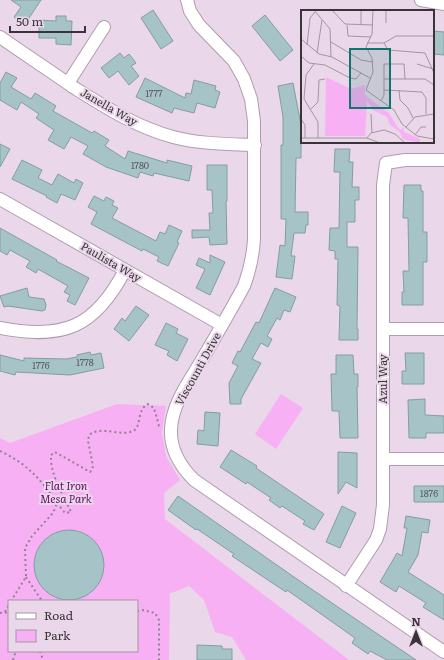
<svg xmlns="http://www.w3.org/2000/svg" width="444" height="660" font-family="Literata,serif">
<rect width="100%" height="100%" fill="#ead7e9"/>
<!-- green -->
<path fill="#f7b0f4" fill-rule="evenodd" d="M281 394 303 408 276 449 255 434Z
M117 404 166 406 162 433 166 456 180 480 164 493 165 519 349 660H246L232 637 215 632 204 600 189 586 169 594 170 596 169 660H0V438L10 443ZM9 601H137V651H9Z"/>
<!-- building -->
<path fill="#a6c3c7" stroke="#829ea2" d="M11 0H41L25 24 14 17 21 7Z
M153 10 173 41 161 49 141 18Z
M265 15 293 50 280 61 252 26Z
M56 16H66V21H72L71 45 56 44V38H39V20L56 21Z
M433 31 444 32V55L433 54Z
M120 53 124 58 129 54 136 63 131 66 139 76 129 85 118 71 109 78 101 68Z
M6 72 17 78 11 87 31 99 35 93 56 106 53 111 92 133 94 131 109 140 105 146 125 159 128 151 167 163V160L192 166 189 181 154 173 153 176 140 172 138 178 106 167 83 154 88 146 71 137 64 149 48 140 54 130 36 118 39 114 21 102 17 110 0 100V83Z
M145 78 185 98 186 93 191 94 194 80 216 86 215 90 220 92 215 108 197 103 194 113 174 108 172 113 136 97Z
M293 83 301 125V158H296L295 212H308V225H306L305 233H294L291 256H295L292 279 276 277 280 245 285 246 286 219H281V145H283V117L278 86Z
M0 144 10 149 0 167Z
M335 149H350L349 162H353L352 187H359V200H355V222H347V247H358L357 329H358V340H339L340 306 337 305 338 259H335V251L329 250 330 228H339L340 172H334Z
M22 160 42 170 38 178 52 185 58 174 74 183 76 179 83 183 75 200 61 194 57 203 46 197 47 196 12 179Z
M207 165H227V201H226L227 244 210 245 209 237 192 238V230H210L209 213H213L212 190H207Z
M404 185H421V191H423V232H427V262H423V305H402V292H404L403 271H409L408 218H403Z
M94 196 104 201 106 197 114 201 112 205 118 208 112 218 156 241 160 232 165 234 169 225 182 231 177 242 179 243 168 266 157 261 159 257 143 249 142 251 91 224 97 212 88 207Z
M0 228 57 260 56 261 89 278 75 305 67 301 70 295 64 292 68 286 38 269 36 273 26 267 30 261 10 250 7 255 0 251Z
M210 255 225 262 210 295 196 288 205 269 196 265 199 258 210 263Z
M27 288 29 297 44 299 46 305 45 310 42 311 8 306 4 307 0 296Z
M275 288 296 297 290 312 284 310 280 320 277 318 267 336 272 339 268 347 261 343 252 359 261 363 241 399V404H230L229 383 238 366 232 363 238 351 240 352 256 322 259 323Z
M136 306 149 315 129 341 114 329 122 318 125 321Z
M166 323 178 329 176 333 188 339 177 361 167 355 169 351 155 345Z
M90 352 91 355 101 353 104 368 70 375 16 372 15 375 0 371V355L24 361V358L66 359 77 357V355Z
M405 353H424V384H402V371H406Z
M336 355H353L354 374H358V387H357L358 438H340L339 411H332L331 374H336Z
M425 399V415L444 416V433H426V438H409L408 400Z
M205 412 220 413 218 446 197 444 198 430 204 431Z
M231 450 257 466 256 468 324 514 314 530 303 524 305 521 282 506 280 508 269 500 271 498 247 482 246 484 220 467Z
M338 452 357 453V488L346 482 338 494Z
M414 486H444V502H414Z
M178 496 304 584 416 660H387L370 651 368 654 352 643 355 638 287 590 286 592 232 556 234 554 197 529 196 530 168 510Z
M342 506 356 513 340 548 326 542Z
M406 516 430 520 428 533 422 532 418 555 408 572 444 595V620L423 607 426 603 399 586 396 592 380 582 397 553 402 556 407 528H404Z
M34 565a35 35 0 1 1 70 0a35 35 0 1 1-70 0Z
M197 645 222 646V649H232V660H197Z"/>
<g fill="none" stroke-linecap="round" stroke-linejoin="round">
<defs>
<path id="street" d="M187 0 190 11 199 25 234 61 244 79 251 99 254 121V239C253 256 250 270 244 286 231 310 217 334 203 358 191 379 172 403 171 429 170 449 180 466 194 480L444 652
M421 0 444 4
M0 37C24 54 49 70 73 87 105 107 136 127 173 137 200 144 227 144 255 145
M68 83 104 27
M0 199 222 325
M0 328C63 340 95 328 125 270
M383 329H444
M383 459H444
M346 586 376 540 380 529 383 505V185L386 163 405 160H444"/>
</defs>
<!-- street casing -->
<use href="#street" stroke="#af9dae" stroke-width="14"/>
<!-- path -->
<path stroke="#90838f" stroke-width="2" stroke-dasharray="2 3" stroke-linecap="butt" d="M0 451C26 463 41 479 57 503L53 513 32 536 25 548 26 577 11 601
M57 503 65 513 71 512C63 494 50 475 51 455L55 452 90 472 92 470 93 466 88 441 89 435C102 425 120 437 133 431 142 427 136 410 148 404L154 408 159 426 162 427
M26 577 42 601
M137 611 143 610 155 613 159 620V660
M5 612 9 615
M0 613 5 612 9 605
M40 651 43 660
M13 660 16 651"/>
<!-- street -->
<use href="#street" stroke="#fff" stroke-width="12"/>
</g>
<g text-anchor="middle" stroke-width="4" stroke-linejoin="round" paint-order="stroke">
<!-- number labels -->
<g font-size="9" fill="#56575d">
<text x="154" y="97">1777</text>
<text x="140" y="169">1780</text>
<text x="85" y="366">1778</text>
<text x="41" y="369">1776</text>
<text x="429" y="497">1876</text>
</g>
<!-- street labels -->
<g font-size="11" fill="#3b333a" stroke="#ead7e9">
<text transform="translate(109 107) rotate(30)" y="4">Janella Way</text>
<text transform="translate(111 262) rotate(30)" y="4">Paulista Way</text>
<text transform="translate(198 369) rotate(-61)" y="4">Viscounti Drive</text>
<text transform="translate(383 379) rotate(-90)" y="4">Azul Way</text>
</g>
<!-- park labels -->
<g font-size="11" font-style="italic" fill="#640e65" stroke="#ead7e9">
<text x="66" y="490">Flat Iron<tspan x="66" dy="13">Mesa Park</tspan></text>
</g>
</g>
<!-- overview -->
<g transform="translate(301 10)">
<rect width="133" height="133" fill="#ead7e9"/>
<path d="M25 67 50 79 64 75V85L88 103 97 118 100 120 102 117 103 122 119 129V133L102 129 99 122 89 115 86 107 72 100 66 91 64 126H24Z" fill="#f7b0f4"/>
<path fill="none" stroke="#a495a3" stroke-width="1" d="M13 0 29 19 30 47M31 0 44 14 72 15M72 0 71 24 65 37 71 48 72 62 65 80 93 100 101 114 116 126 133 129M85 0V13M46 15 47 26 70 27M60 15V0M0 29 18 44 31 47 69 68M30 32 60 50 72 52M66 33H83L95 26H133M83 33 87 40 124 43 133 63M6 35 9 8 14 2M16 43 21 10M0 46 8 53 24 55 49 68 55 69 60 63M13 54 5 65 3 89 17 112V128M116 54 132 59M83 69H124L133 75M83 80 121 82 125 88V104M98 80 99 90 107 98 112 108M80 91 83 85V54H103L104 69M9 100 17 92 18 70 24 69M70 104 71 123M0 109 4 115V128M105 117 114 107 133 104M114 125 120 117H125M0 128H66L79 133M66 128 70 123 83 120 94 124 104 133"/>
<path fill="#0f766e" fill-opacity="0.15" stroke="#0f766e" stroke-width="2" d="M49 39H89V98H49Z"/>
<rect width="133" height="133" fill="none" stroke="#3b333a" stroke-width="2"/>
</g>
<!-- legend -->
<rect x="8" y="600" width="130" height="52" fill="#ead7e9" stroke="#a495a3"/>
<rect x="16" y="613" width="20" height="6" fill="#ffffff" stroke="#a495a3"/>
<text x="44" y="620" font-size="12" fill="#3b333a">Road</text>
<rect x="16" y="630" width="20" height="12" fill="#f7b0f4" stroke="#a495a3"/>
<text x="44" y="640" font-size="12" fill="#3b333a">Park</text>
<!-- north arrow -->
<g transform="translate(416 632)" stroke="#ead7e9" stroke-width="3" paint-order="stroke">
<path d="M0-3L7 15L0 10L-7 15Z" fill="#3b333a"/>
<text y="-6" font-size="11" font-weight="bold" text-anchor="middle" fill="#3b333a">N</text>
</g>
<!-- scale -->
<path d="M10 26v6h75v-6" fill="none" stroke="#3b333a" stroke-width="2"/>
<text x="16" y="26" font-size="12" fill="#3b333a" stroke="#ead7e9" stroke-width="3" paint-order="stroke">50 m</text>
</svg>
